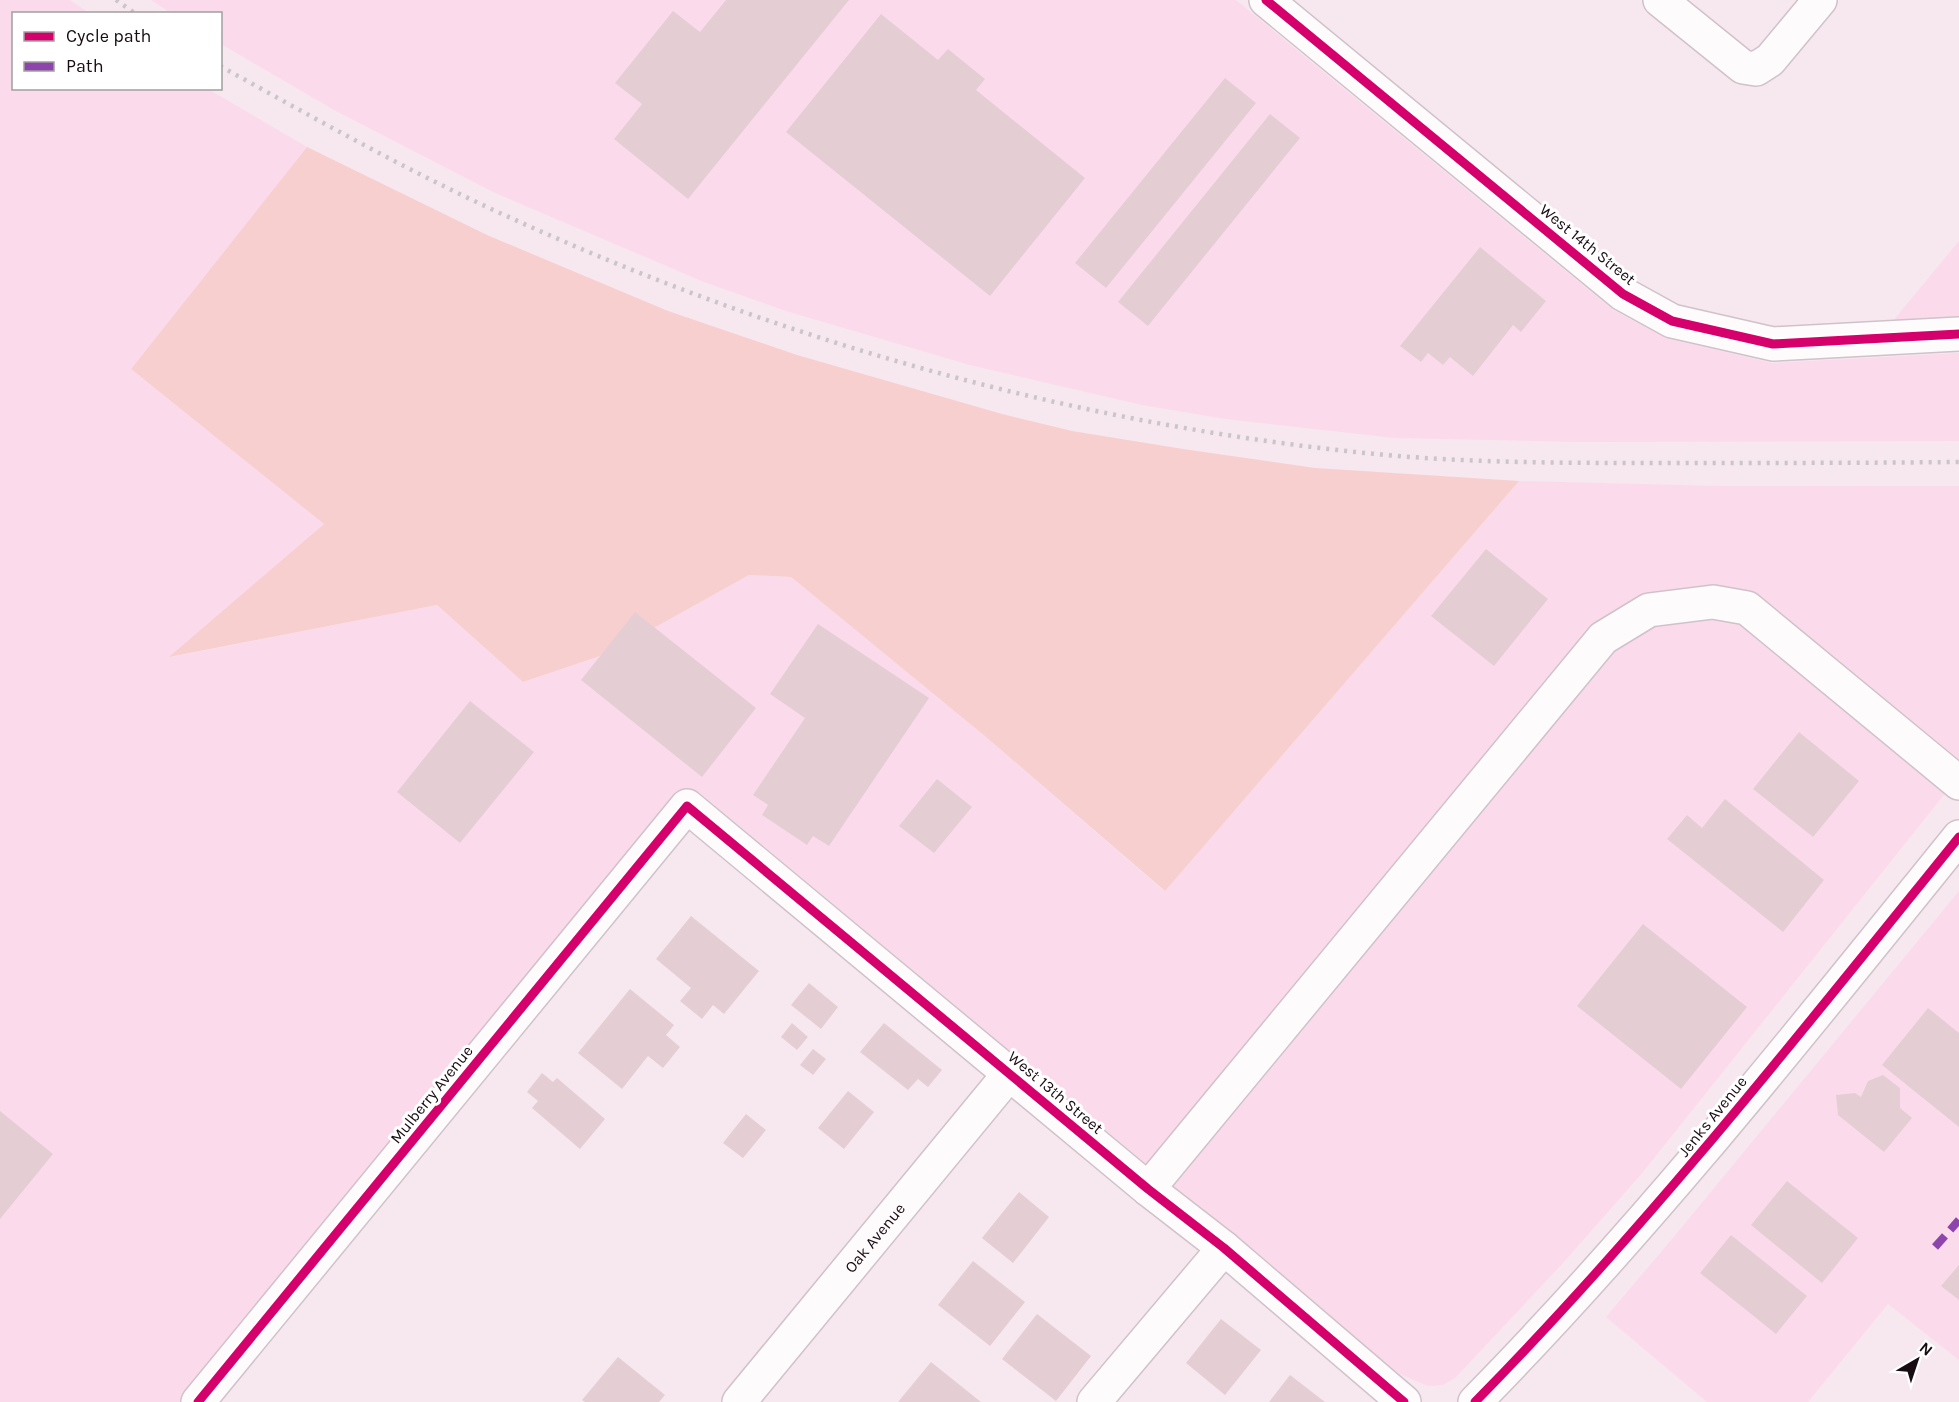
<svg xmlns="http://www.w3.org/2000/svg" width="1959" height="1402" font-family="Karla,sans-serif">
<rect width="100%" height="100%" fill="#f7e7ef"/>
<!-- built -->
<path fill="#fbdbeb" d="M0 0H70L89 13 14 14V88L208 89 307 147 131 369 324 524 171 657 437 605 523 682 609 653 749 575 791 577 986 737 1164 891 1519 481 1721 486H1959V776L1643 1172 1563 1263 1455 1378 1443 1385 1428 1386 1400 1374 1301 1297 1193 1203 701 794 691 791 634 848 180 1402H0Z
M151 0H1236L1613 310 1666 338 1772 363 1959 353V441L1579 442 1394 438 1225 419 1142 405 970 365 786 311 704 282 493 192 334 110 221 44 220 14 171 13Z
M1959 241V317L1892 322Z
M1959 891V1360L1888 1304 1808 1402H1707L1606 1317 1677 1233Z"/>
<!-- green -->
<path fill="#f8cfcf" d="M307 147 487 235 668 311 797 355 1002 414 1072 431 1183 449 1315 468 1519 481 1165 891 986 737 791 577 749 575 609 653 523 682 437 605 169 657 324 524 131 369Z"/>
<!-- building -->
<path fill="#e4ced4" d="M726 0H849L688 199 614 139 642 104 615 83 673 11 700 32Z
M881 14 938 60 948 49 985 79 976 90 1085 178 990 296 786 132Z
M1225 78 1256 103 1106 288 1075 263Z
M1270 114 1300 138 1148 326 1118 302Z
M1480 247 1546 301 1521 332 1513 325 1473 376 1450 357 1443 365 1428 353 1421 362 1400 346Z
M1486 549 1548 599 1494 666 1431 616Z
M635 612 756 708 702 777 581 680Z
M818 624 929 698 829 846 813 836 807 845 762 815 768 805 753 795 805 718 770 694Z
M470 701 534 752 460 843 397 792Z
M1799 732 1859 781 1813 837 1753 789Z
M937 779 972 807 934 853 899 826Z
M1725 799 1824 880 1783 932 1667 839 1687 815 1702 828Z
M691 916 759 971 724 1014 713 1005 702 1019 680 1001 691 988 656 959Z
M1643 924 1747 1007 1681 1089 1577 1006Z
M809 983 838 1007 821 1029 791 1005Z
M630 989 674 1025 666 1035 680 1047 663 1068 648 1056 622 1089 578 1053Z
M1928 1008 1959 1033V1127L1882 1065Z
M792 1023 808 1037 797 1050 781 1037Z
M884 1023 942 1070 928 1087 918 1079 908 1090 860 1052Z
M813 1049 826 1059 813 1075 800 1065Z
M542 1073 553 1082 557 1078 605 1119 580 1149 532 1108 538 1101 527 1092Z
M1883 1075 1900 1088V1108L1912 1118 1884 1152 1838 1115 1836 1095 1855 1093 1861 1097 1868 1081Z
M848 1091 874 1112 844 1149 818 1128Z
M0 1111 53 1154 0 1219Z
M746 1114 766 1130 743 1158 723 1143Z
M1787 1181 1858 1238 1822 1283 1751 1225Z
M1019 1192 1049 1217 1013 1263 982 1238Z
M1731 1235 1807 1296 1776 1334 1700 1273Z
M973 1261 1025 1302 990 1346 938 1305Z
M1959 1265V1300L1941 1286Z
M1037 1314 1091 1356 1056 1401 1002 1359Z
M1221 1319 1261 1350 1225 1395 1186 1363Z
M618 1357 665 1395 659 1402H585L582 1400Z
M931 1362 981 1402H898Z
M1290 1375 1325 1402H1269Z"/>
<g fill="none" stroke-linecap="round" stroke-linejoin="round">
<defs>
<g id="minor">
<path d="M1266 0 1623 294 1672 321 1773 344 1959 334"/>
<path d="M1660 0 1743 67 1756 69 1770 60 1820 0"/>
<path d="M1148 1189 1603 638 1649 610 1713 602 1747 608 1959 783"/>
<path d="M198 1402 687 806 1148 1189 1224 1248 1404 1402"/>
<path id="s1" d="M739 1402 1010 1073"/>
<path d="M1094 1402 1224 1248"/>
<path d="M1475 1402C1649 1225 1803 1030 1959 837"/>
</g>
</defs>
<!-- minor casing -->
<use href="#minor" stroke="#d0c2c9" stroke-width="36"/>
<!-- minor -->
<use href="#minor" stroke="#fefbfd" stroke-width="33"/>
<!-- rail -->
<path stroke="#cac5c8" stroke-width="4.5" stroke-dasharray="3 6" stroke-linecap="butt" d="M116 0 136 14
M220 66C316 119 411 173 511 218 785 343 1085 427 1386 455 1477 463 1567 463 1659 463 1759 463 1859 463 1959 462"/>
<!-- quiet -->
<path stroke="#8e44ad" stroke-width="8" stroke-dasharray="15 8" stroke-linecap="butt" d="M1935 1247 1959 1220"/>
<defs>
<path id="cycleway" d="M1266 0 1623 294 1672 321 1773 344 1959 334
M198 1402 687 806 1148 1189 1224 1248 1404 1402
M1475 1402C1649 1225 1803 1030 1959 837"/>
</defs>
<!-- cycleway casing -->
<use href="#cycleway" stroke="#fff" stroke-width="13"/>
<!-- cycleway -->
<use href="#cycleway" stroke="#d6006c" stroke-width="9"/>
</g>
<g text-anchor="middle" stroke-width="6" stroke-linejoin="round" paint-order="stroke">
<!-- street labels -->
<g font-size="16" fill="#180c12" stroke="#fff">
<text transform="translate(1588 244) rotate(39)" y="6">West 14th Street</text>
<text transform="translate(1056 1092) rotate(40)" y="6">West 13th Street</text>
<text transform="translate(431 1094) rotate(-51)" y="6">Mulberry Avenue</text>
<text transform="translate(1712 1116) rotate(-51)" y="6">Jenks Avenue</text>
<text dy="6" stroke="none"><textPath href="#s1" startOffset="213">Oak Avenue</textPath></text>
</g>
</g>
<!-- legend -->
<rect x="12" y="12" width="210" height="78" fill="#ffffff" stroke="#a39ea0" stroke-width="1.5"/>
<rect x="24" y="32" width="30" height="9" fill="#d6006c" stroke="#a39ea0" stroke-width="1.5"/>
<text x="66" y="42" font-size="18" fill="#180c12">Cycle path</text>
<rect x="24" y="62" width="30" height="9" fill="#8e44ad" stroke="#a39ea0" stroke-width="1.5"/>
<text x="66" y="72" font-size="18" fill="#180c12">Path</text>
<!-- north arrow -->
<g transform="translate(1917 1360) rotate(39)" stroke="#ffffff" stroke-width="4.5" paint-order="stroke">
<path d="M0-4.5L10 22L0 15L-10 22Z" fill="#180c12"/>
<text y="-9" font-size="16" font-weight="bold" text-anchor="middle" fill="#180c12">N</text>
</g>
</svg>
